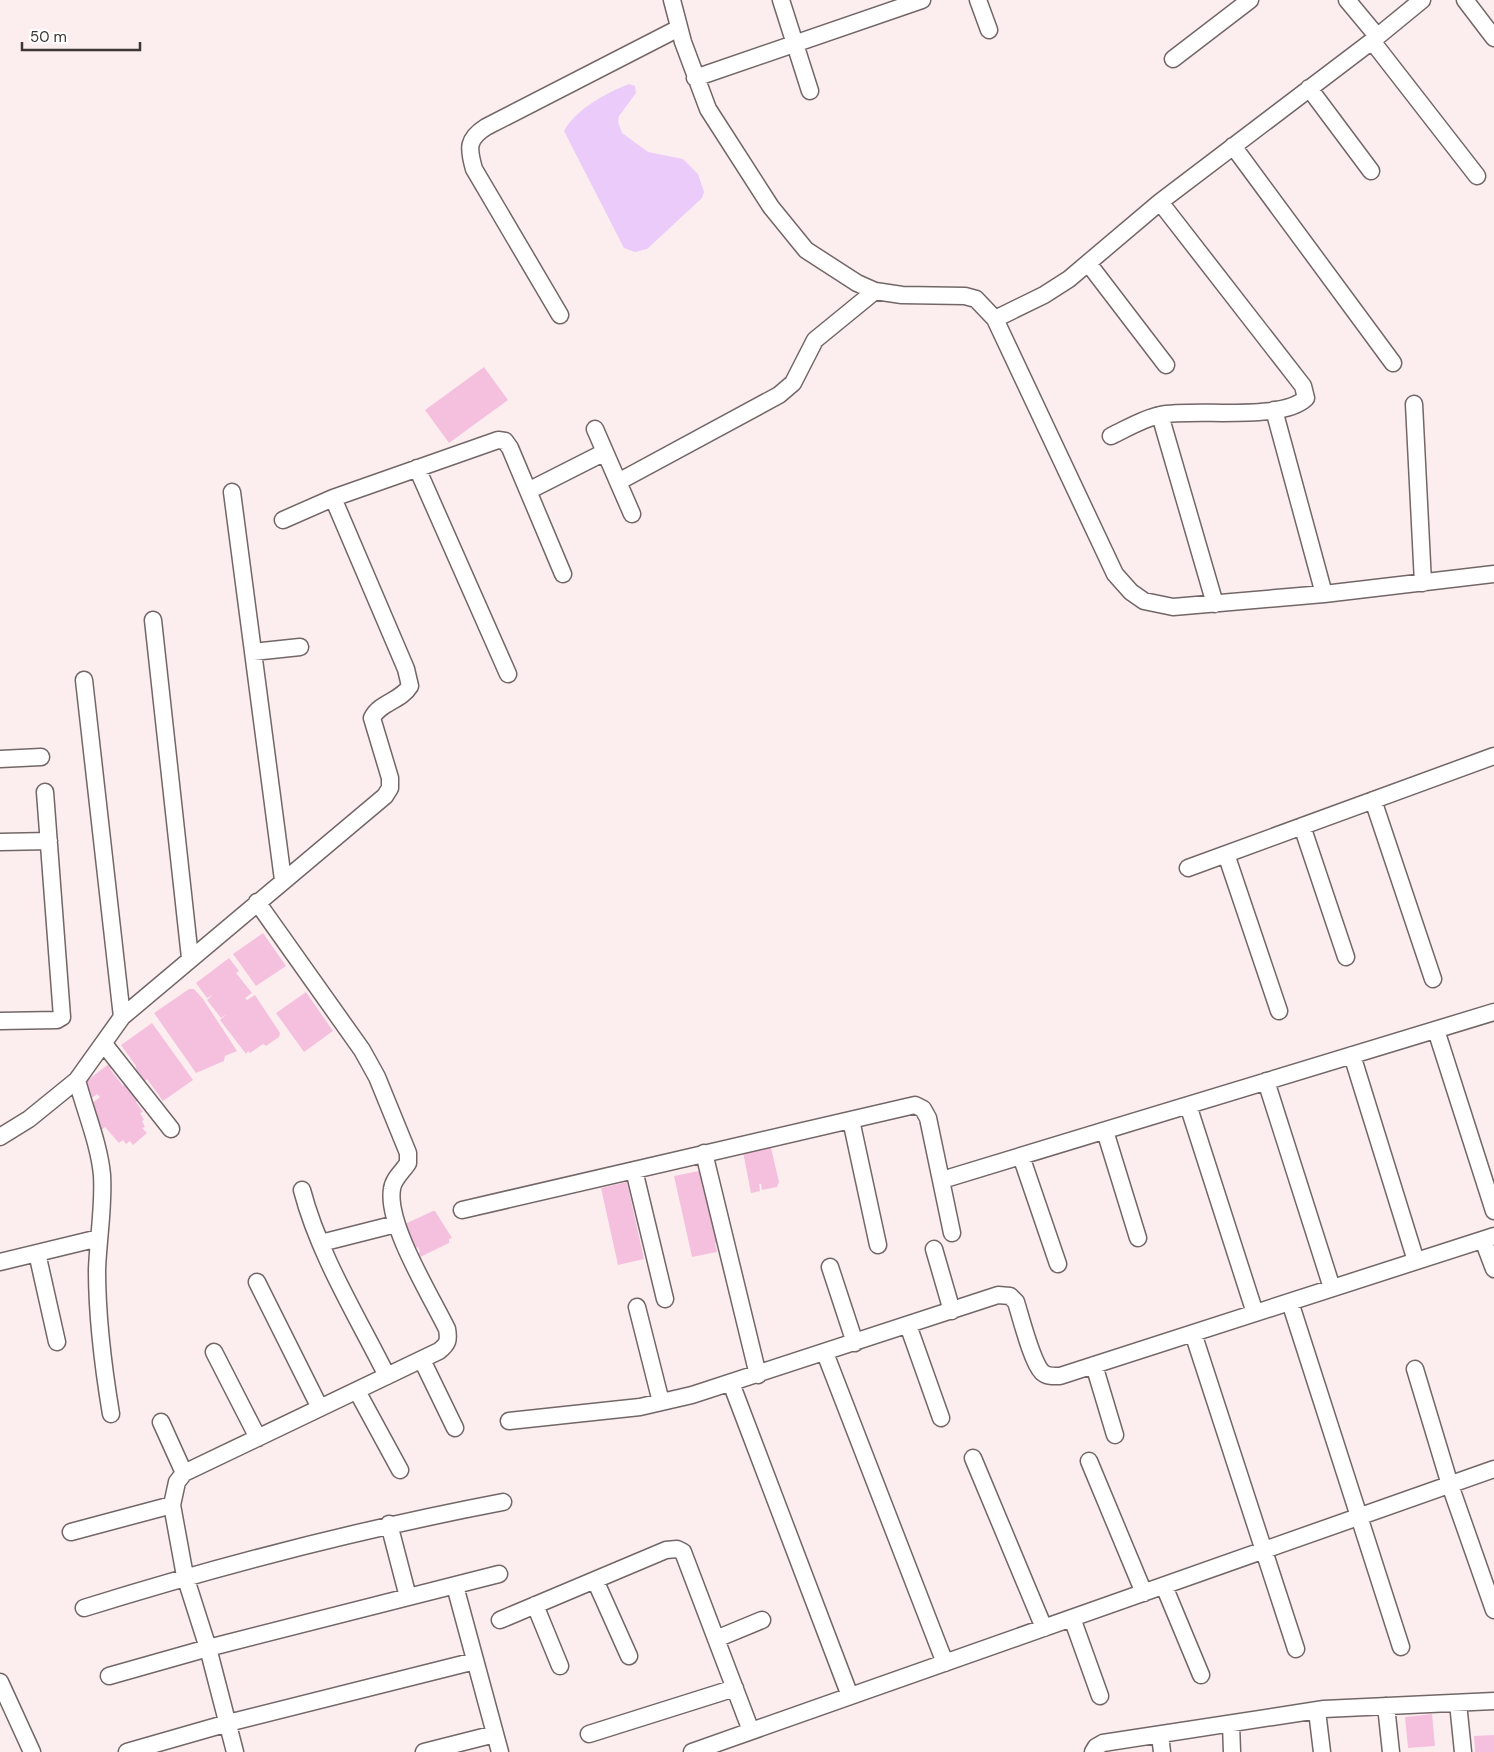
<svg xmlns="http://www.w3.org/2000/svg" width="1494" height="1752" font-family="'DM Sans',sans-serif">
<rect width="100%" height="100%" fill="#fceeef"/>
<!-- water -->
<path fill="#eacbfa" d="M629 84 635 86 636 93 619 116 618 122 622 133 648 152 683 159 698 174 704 192 702 198 647 249 635 252 624 248 564 131C576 109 606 93 629 84Z"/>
<!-- building -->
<path fill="#f5c0de" d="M484 367 508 400 449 443 425 410Z
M263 933 286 966 256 986 233 954Z
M229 958 239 971 236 973 252 993 245 998 247 1000 255 995 280 1033 279 1037 266 1046 263 1044 250 1053 248 1051 246 1054 220 1020 227 1014 221 1018 207 1000 213 995 207 998 196 983Z
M189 989H194L203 999 237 1051 225 1056 224 1061 196 1073 154 1013Z
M306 992 333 1031 304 1052 276 1013Z
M152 1023 193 1080 163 1101 147 1079 145 1081 136 1069V1066L121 1045Z
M110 1063 113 1068 110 1069 123 1086 128 1082 131 1091 138 1100 136 1102 143 1112 140 1113 144 1120 142 1121 145 1127 142 1128 147 1133 133 1145 130 1141 126 1144 123 1140 119 1143 105 1127 98 1133 87 1107 100 1097 97 1094 92 1098 84 1083Z
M768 1147 771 1148 779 1182 777 1187 762 1190 761 1184H759L760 1191 751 1193 743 1152Z
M704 1170 719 1242 715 1243 717 1252 692 1257 674 1176Z
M627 1182 644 1259 618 1265 601 1188Z
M433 1211H435L452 1238 449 1239V1243L416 1259 415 1255 420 1252 418 1247 412 1250 408 1240 412 1238 405 1224Z
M1432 1714 1435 1746 1408 1748 1405 1717Z
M1494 1735V1752H1475L1474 1736Z"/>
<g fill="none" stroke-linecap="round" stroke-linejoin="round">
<defs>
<path id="minor" d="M672 0 683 42 708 109 771 207 806 250 857 283 875 291 902 295 965 296 976 299 995 319 1115 574 1131 592 1144 601 1173 607 1324 594 1494 574
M781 0 810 91
M978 0 989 30
M1347 0 1377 36
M1465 0 1494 38
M1372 41 1477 176
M1173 59 1250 0
M695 78 922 0
M1309 88 1371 171
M1233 146 1393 363
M1088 263 1166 365
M560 315 474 169C468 148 467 139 486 127L679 28
M995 319 1044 295 1069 279 1160 202 1372 41 1422 0
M1414 404 1423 583
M1274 410 1324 594
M1160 415 1215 604
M595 429 632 514
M1111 436C1126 429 1144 418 1160 415 1195 408 1282 422 1306 398L1303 386 1160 202
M417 468 508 674
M618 482 779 395 793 383 815 340 875 291
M528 491 605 452
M232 492 283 880
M283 520 333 498 498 440 505 441 510 448 563 574
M153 620 190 958
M253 652 300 647
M84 680 122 1017
M0 759 41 757
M1373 800 1433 979
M1302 826 1346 957
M0 842 49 841
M1226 854 1279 1011
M1188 868 1494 756
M0 1021 57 1020 62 1017 45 792
M1436 1030 1494 1211
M104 1044 171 1129
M1352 1055 1416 1261
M77 1080C85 1111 99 1143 102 1175 104 1207 98 1239 97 1270 97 1319 103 1366 111 1414
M1266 1081 1332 1288
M1188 1105 1255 1313
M851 1120 878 1245
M1105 1131 1138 1238
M0 1137 29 1119 77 1080 122 1017 385 796 390 788V778L372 718C380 702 401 701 410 686L406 669 333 498
M704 1153 758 1375
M1021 1156 1058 1264
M634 1170 665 1299
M942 1180 1494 1012
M302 1190C319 1255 357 1316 387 1376
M462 1210 915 1105 923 1109 928 1118 952 1233
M1483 1240 1494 1269
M321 1243 396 1224
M934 1249 952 1311
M37 1253 57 1342
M0 1262 99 1238
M830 1267 855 1343
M257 1282 320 1408
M1290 1302 1401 1647
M637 1307 661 1402
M908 1325 941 1418
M1193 1333 1296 1649
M214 1352 258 1438
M825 1353 945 1663
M422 1360 455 1428
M1094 1365 1115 1435
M1415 1369 1450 1485 1494 1610
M731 1383 850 1696
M357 1391 400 1470
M509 1421 640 1407 692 1395 998 1295 1010 1296 1016 1302C1021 1318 1032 1362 1042 1372 1047 1377 1054 1376 1060 1376L1494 1236
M161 1422 184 1473
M973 1458 1044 1628
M1089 1461 1144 1593
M389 1524 408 1597
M71 1532 172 1505
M595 1580 629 1656
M455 1586 500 1752
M1164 1586 1201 1675
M535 1605 560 1666
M84 1608C222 1565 361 1529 503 1502
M1072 1618 1100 1696
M500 1620 666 1550 677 1549 683 1552 751 1731
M716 1639 762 1620
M109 1676 208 1648 499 1574
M0 1682 32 1752
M1458 1703 1463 1752
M1386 1706 1391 1752
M1317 1711 1322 1752
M1231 1724 1232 1752
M589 1734 735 1688
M1160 1735 1162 1752
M127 1752 228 1723 475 1661
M235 1752 208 1648 185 1576 172 1505 177 1482 184 1473 439 1351C448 1344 449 1340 447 1329 431 1296 386 1224 392 1189 393 1179 403 1171 408 1163V1153L377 1077 362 1050 257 902
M424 1752 495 1734
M692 1752 1494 1469
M1093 1752 1096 1747 1103 1743 1324 1709 1494 1701"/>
</defs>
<!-- minor casing -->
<use href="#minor" stroke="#726667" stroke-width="19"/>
<!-- minor -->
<use href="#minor" stroke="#fff" stroke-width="16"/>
</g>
<!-- scale -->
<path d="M22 42v8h118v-8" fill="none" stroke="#3c3636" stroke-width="2.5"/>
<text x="30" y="42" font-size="15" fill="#3c3636" stroke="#ffffff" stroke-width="4" paint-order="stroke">50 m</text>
</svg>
